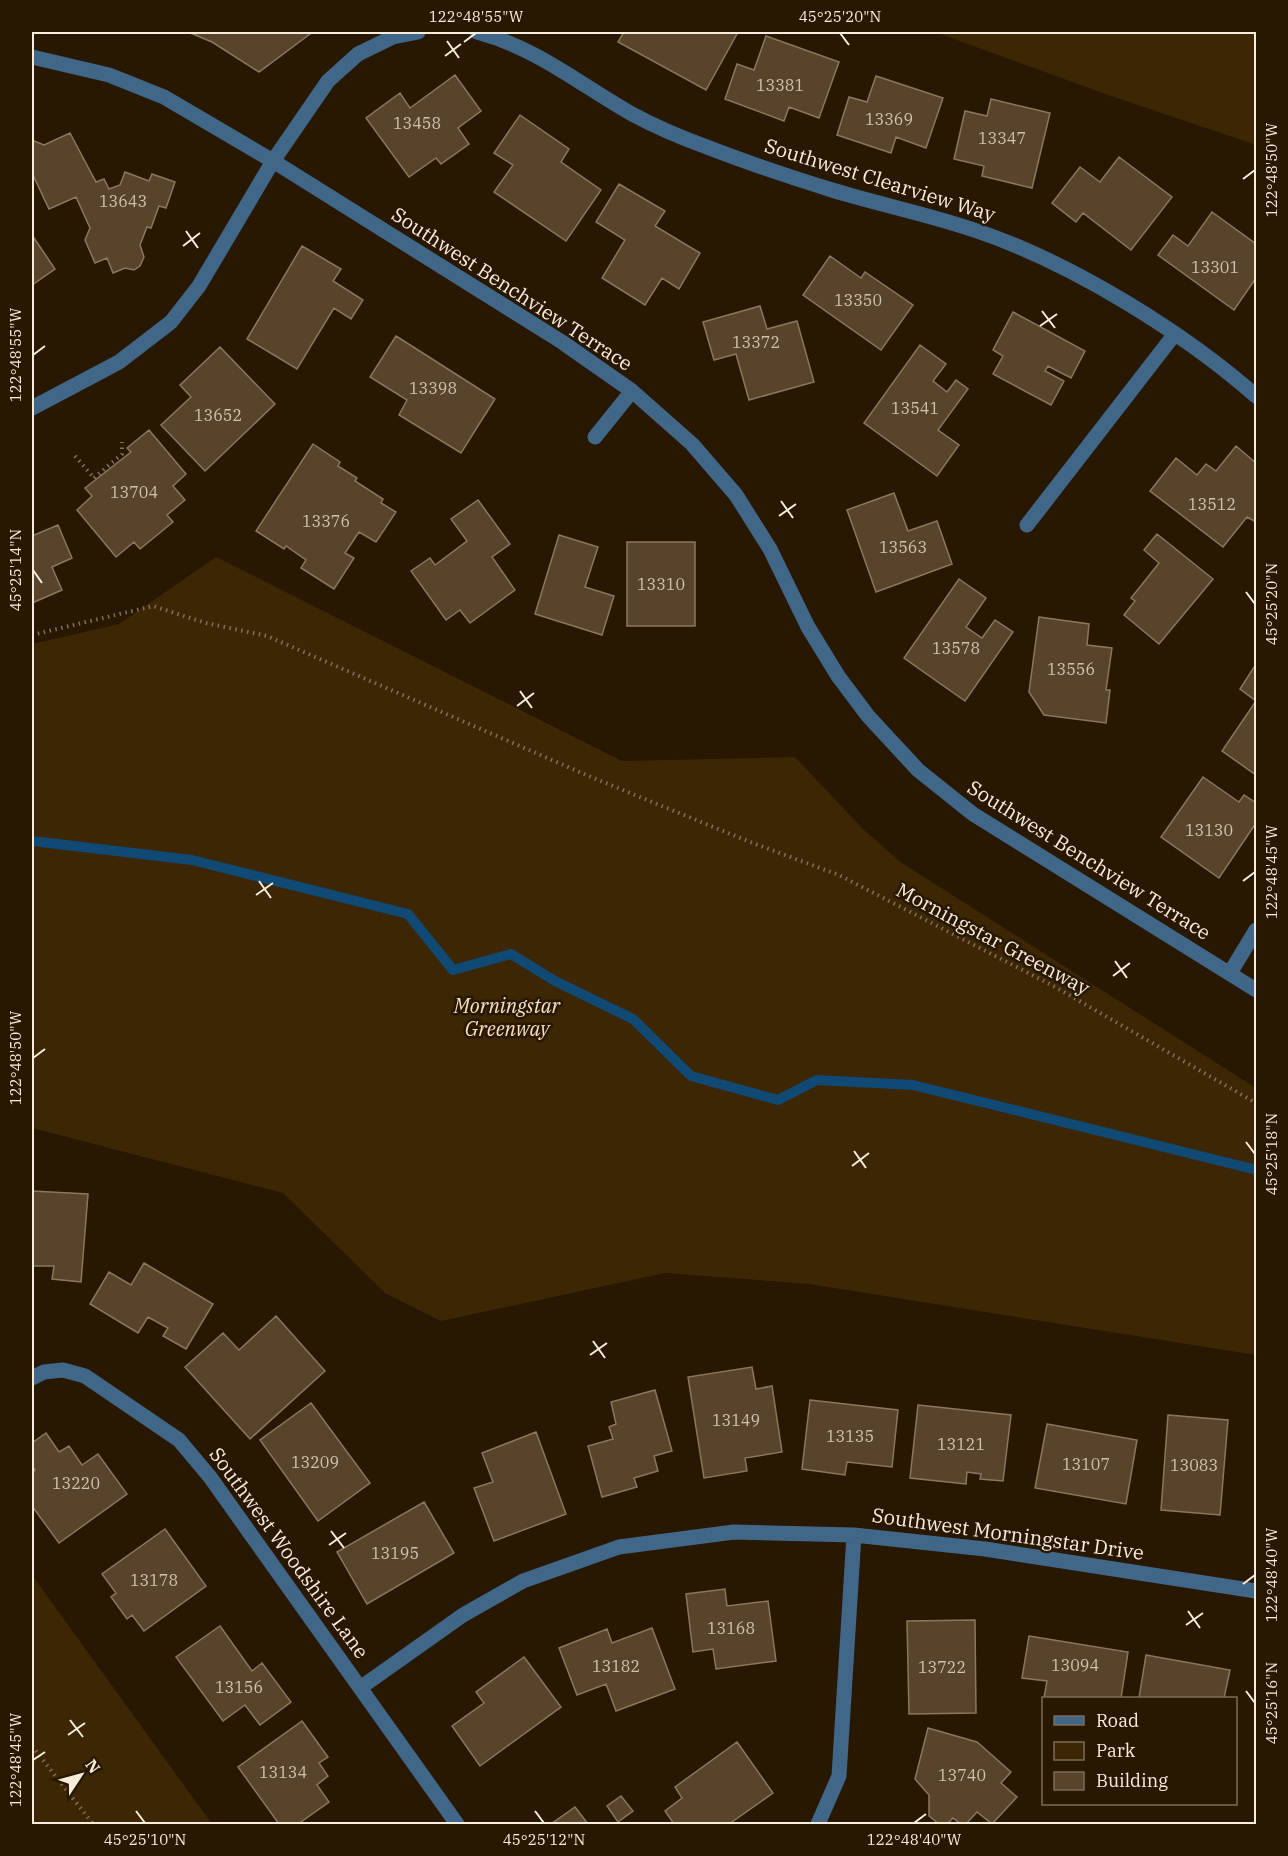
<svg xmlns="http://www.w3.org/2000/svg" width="1288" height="1856" font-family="'IBM Plex Serif',serif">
<rect width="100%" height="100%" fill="#281701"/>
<!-- green -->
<path fill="#3c2604" d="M935 32H1256V145L1108 95Z
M216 557 622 761 795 757 864 830 902 863 1256 1088V1355L809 1284 665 1273 441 1321 385 1293 283 1193 32 1128V644L119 624Z
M32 1575 212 1824H32Z"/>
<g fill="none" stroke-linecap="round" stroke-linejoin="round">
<!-- stream -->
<path stroke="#104974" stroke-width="10" d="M32 841 192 860 408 914 453 970 511 954 555 981 633 1019 691 1076 778 1100 817 1080 913 1085 1253 1169"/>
</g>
<!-- building -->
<path fill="#57442b" stroke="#8c775d" stroke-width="1.5" d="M188 32H308L310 34 259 72 212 42Z
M624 32H738L706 90 618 42Z
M766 36 839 62 819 118 789 107 784 121 725 99 737 64 754 70Z
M455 75 481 111 458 128 469 144 441 164 436 158 409 177 366 118 400 93 410 108Z
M876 76 943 98 926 148 896 137 891 153 837 135 849 97 867 102Z
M991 99 1050 113 1032 188 982 176 984 166 954 159 965 111 987 116Z
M520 115 569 149 561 162 601 190 566 241 494 192 513 165 494 153Z
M70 133 96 182 104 179 109 189 120 185 125 172 149 181 152 174 175 182 166 208 159 206 151 228 147 227 140 245 144 257 140 266 134 270 125 268 113 273 107 258 95 263 85 240 90 228 76 197 49 209 32 173V140L44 145Z
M1119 157 1172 197 1131 250 1083 213 1076 222 1052 203 1080 167 1100 182Z
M619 184 665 211 655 226 700 253 679 289 662 278 645 305 602 278 625 240 596 222Z
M1212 212 1256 244V278L1234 310 1158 255 1173 235 1188 246Z
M32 235 55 269 32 285Z
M302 246 341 269 333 281 363 300 351 319 334 308 297 369 247 339Z
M830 256 861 278 865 272 913 305 881 350 803 295Z
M760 306 767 329 797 321 814 382 749 400 736 354 714 360 703 322Z
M1013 312 1085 351 1071 378 1048 366 1045 371 1064 381 1051 405 993 374 1003 356 993 350Z
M396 336 495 399 461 453 399 415 407 400 370 377Z
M920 345 946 364 933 381 947 392 956 380 968 389 938 430 959 445 937 476 864 423Z
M220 347 275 404 205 471 161 425 191 397 180 385Z
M149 430 186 474 173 486 185 500 167 515 173 522 140 549 134 542 116 557 77 510 92 496 85 488 131 452 127 448Z
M313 444 340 462 338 466 357 478 355 481 383 499 381 503 396 512 376 542 359 532 345 553 354 558 334 589 301 568 306 560 286 546 284 549 256 531Z
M1236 446 1256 463V522L1247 517 1223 547 1150 491 1176 458 1197 475 1206 464 1216 471Z
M894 493 908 531 937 521 952 564 876 592 847 510Z
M478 500 510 544 492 557 515 590 470 623 460 610 446 620 411 571 430 558 435 565 467 541 451 519Z
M58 525 72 558 52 567 62 590 32 603V536Z
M1157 534 1213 579 1159 644 1124 615 1135 601 1131 598 1159 563 1144 550Z
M559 535 598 547 585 587 614 596 602 635 535 614Z
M627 542H695V626H627Z
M959 579 986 598 966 627 982 638 995 620 1013 632 965 701 904 658Z
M1039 617 1089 624 1087 645 1112 648 1106 690H1110L1106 723 1044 715 1029 692Z
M1256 664V701L1240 689Z
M1256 701V775L1222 751Z
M1203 777 1239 802 1244 795 1256 803V823L1219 878 1161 837Z
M32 1191 88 1194 81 1282 52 1279 54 1266H32Z
M144 1263 213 1304 186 1349 163 1336 168 1328 148 1317 138 1333 90 1304 109 1272 131 1285Z
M276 1316 325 1371 250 1439 185 1367 223 1333 239 1350Z
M752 1367 756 1389 772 1386 782 1452 745 1458 747 1471 704 1478 688 1377Z
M655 1390 672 1451 654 1456 658 1471 634 1478 637 1487 602 1497 588 1446 613 1439 609 1427 616 1424 611 1402Z
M810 1400 898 1410 892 1467 847 1462 845 1475 802 1469Z
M311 1403 370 1483 318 1521 260 1440Z
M918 1405 1011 1415 1003 1481 980 1479 981 1474 967 1472 966 1484 910 1478Z
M1168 1415 1228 1420 1220 1515 1161 1510Z
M1047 1424 1137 1440 1126 1504 1035 1488Z
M536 1432 566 1514 494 1541 474 1488 493 1482 482 1453Z
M46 1433 59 1452 69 1446 82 1465 98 1454 127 1494 59 1543 32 1506V1473L35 1470 32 1466V1443Z
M424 1502 454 1553 367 1604 337 1552Z
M165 1529 206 1586 144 1631 132 1615 127 1619 111 1597 116 1593 102 1574Z
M725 1589 727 1606 768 1601 776 1661 716 1669 713 1649 693 1652 686 1594Z
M975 1620 976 1713 909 1714 907 1621Z
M220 1626 252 1671 262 1663 291 1702 260 1725 245 1705 223 1721 176 1657Z
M652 1628 675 1689 616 1711 606 1684 577 1695 559 1648 607 1629 612 1643Z
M1029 1636 1128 1652 1121 1698H1044L1047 1681 1022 1678Z
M1146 1655 1230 1670 1224 1698H1139Z
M524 1657 561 1707 480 1766 452 1726 484 1703 476 1692Z
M302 1721 328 1757 319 1763 328 1776 317 1785 329 1802 298 1824H279L238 1767Z
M928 1728 977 1742 1011 1772 1001 1783 1017 1797 992 1824 977 1812 966 1824H961L953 1818 947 1824H939L929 1816V1795L915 1779Z
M737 1742 773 1793 729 1824H674L665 1811 682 1798 675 1787Z
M621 1796 633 1811 618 1822 607 1806Z
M575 1807 588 1824H551Z"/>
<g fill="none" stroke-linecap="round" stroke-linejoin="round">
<!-- path -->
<path stroke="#80715e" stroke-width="4" stroke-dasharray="1.5 4.5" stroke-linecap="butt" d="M75 456 94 478
M94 478 122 454V442
M32 635 153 606 206 623 267 636 591 777 750 842 839 875 1057 988 1256 1103
M32 1746 93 1824"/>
<!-- street -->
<path stroke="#416788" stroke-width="15" d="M477 32C537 48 579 84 632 114 656 127 682 138 707 147 748 163 790 177 832 190 881 205 932 215 980 232 1073 264 1183 332 1256 396
M32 57 109 75 164 97 273 161 562 342 632 391 692 444 736 495 770 549 808 627 838 676 868 716 918 770 973 814 1256 990
M32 408 119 362 171 322 199 286 273 161 328 81 358 54 393 37 418 32
M595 437 632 391
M1027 525 1174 335
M1230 973 1256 930
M32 1378 44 1372 63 1370 85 1376 179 1440 210 1477 457 1824
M360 1688 463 1615 523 1581 619 1547 734 1532 854 1535 985 1549 1256 1591
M818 1824 839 1776 854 1535"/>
</g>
<!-- ticks -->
<path fill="none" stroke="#f8ecdd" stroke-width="2" d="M840 33 849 45M447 41 459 58M464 42 476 33M445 56 461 44M1243 179 1255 170M186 231 198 248M183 246 200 233M1042 311 1055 328M1040 326 1057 314M33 355 45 346M781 501 793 518M779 516 796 504M33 570 42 583M1246 592 1255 604M520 691 532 708M517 706 534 693M259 881 271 898M1243 881 1255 872M256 895 273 883M1115 961 1127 978M1113 976 1130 963M33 1058 45 1049M1246 1142 1255 1154M854 1151 866 1168M852 1166 869 1153M593 1341 605 1358M590 1355 607 1343M331 1531 344 1548M329 1545 346 1533M1243 1584 1255 1575M1188 1611 1200 1628M1186 1625 1203 1613M1246 1691 1255 1703M70 1720 83 1737M68 1735 85 1723M33 1760 45 1752M136 1811 145 1823M535 1811 544 1823M914 1823 926 1814"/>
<g text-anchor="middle" stroke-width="5" stroke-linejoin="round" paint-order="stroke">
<!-- number labels -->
<g font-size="16" fill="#d0c2b0">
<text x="780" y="91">13381</text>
<text x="889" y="125">13369</text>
<text x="417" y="129">13458</text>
<text x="1002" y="144">13347</text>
<text x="123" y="207">13643</text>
<text x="1215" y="273">13301</text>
<text x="858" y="306">13350</text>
<text x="756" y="348">13372</text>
<text x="433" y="394">13398</text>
<text x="915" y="414">13541</text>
<text x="218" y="421">13652</text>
<text x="134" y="498">13704</text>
<text x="1212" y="510">13512</text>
<text x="326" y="527">13376</text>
<text x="903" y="553">13563</text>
<text x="661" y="590">13310</text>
<text x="956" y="654">13578</text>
<text x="1071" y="675">13556</text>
<text x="1209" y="836">13130</text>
<text x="736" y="1426">13149</text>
<text x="850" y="1442">13135</text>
<text x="961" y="1450">13121</text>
<text x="315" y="1468">13209</text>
<text x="1086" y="1470">13107</text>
<text x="1194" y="1471">13083</text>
<text x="76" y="1489">13220</text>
<text x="395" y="1559">13195</text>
<text x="154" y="1586">13178</text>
<text x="731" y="1634">13168</text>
<text x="1075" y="1671">13094</text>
<text x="616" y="1672">13182</text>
<text x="942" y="1673">13722</text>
<text x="239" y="1693">13156</text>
<text x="283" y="1778">13134</text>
<text x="962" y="1781">13740</text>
</g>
<!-- street labels -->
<g font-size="20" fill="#f8ecdd" stroke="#281701">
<text transform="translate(880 180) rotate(17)" y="7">Southwest Clearview Way</text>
<text transform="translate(512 289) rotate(33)" y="7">Southwest Benchview Terrace</text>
<text transform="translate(1089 860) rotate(32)" y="7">Southwest Benchview Terrace</text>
<text transform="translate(993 939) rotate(28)" y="7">Morningstar Greenway</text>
<text transform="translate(1008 1534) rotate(8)" y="7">Southwest Morningstar Drive</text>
<text transform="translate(289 1553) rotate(54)" y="7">Southwest Woodshire Lane</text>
</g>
<!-- park labels -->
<g font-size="20" font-style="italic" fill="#f9e0c2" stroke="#281701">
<text x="507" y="1013">Morningstar<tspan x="507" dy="23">Greenway</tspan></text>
</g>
</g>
<!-- border -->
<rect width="1288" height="1856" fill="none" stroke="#281701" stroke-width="66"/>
<!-- legend -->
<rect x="1042" y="1697" width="195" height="108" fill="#281701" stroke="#7b6c59" stroke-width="1.5"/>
<rect x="1054" y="1716" width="30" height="9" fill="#416788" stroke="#7b6c59" stroke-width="1.5"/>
<text x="1096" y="1727" font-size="18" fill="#f8ecdd">Road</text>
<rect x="1054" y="1742" width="30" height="18" fill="#3c2604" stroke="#7b6c59" stroke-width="1.5"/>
<text x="1096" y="1757" font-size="18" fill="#f8ecdd">Park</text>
<rect x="1054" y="1772" width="30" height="18" fill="#57442b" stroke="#7b6c59" stroke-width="1.5"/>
<text x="1096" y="1787" font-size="18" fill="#f8ecdd">Building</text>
<!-- north arrow -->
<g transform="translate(81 1775) rotate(54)" stroke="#281701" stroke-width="4.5" paint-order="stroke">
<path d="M0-4.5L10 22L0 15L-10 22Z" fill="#f8ecdd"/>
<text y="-9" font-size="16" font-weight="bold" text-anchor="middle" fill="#f8ecdd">N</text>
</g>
<rect x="33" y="33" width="1222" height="1790" fill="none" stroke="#f8ecdd" stroke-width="2"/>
<g font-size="15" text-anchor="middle" fill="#f8ecdd">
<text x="476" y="22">122°48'55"W</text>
<text x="840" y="22">45°25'20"N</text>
<text transform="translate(1272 170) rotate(-90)" y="5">122°48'50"W</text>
<text transform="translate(16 355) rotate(-90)" y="5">122°48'55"W</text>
<text transform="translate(16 570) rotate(-90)" y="5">45°25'14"N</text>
<text transform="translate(1272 604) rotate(-90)" y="5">45°25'20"N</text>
<text transform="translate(1272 872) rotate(-90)" y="5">122°48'45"W</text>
<text transform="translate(16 1058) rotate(-90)" y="5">122°48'50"W</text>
<text transform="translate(1272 1154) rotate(-90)" y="5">45°25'18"N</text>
<text transform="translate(1272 1575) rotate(-90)" y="5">122°48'40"W</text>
<text transform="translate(1272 1703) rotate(-90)" y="5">45°25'16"N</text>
<text transform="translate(16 1760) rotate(-90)" y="5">122°48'45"W</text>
<text x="145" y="1845">45°25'10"N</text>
<text x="544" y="1845">45°25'12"N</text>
<text x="914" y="1845">122°48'40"W</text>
</g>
</svg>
